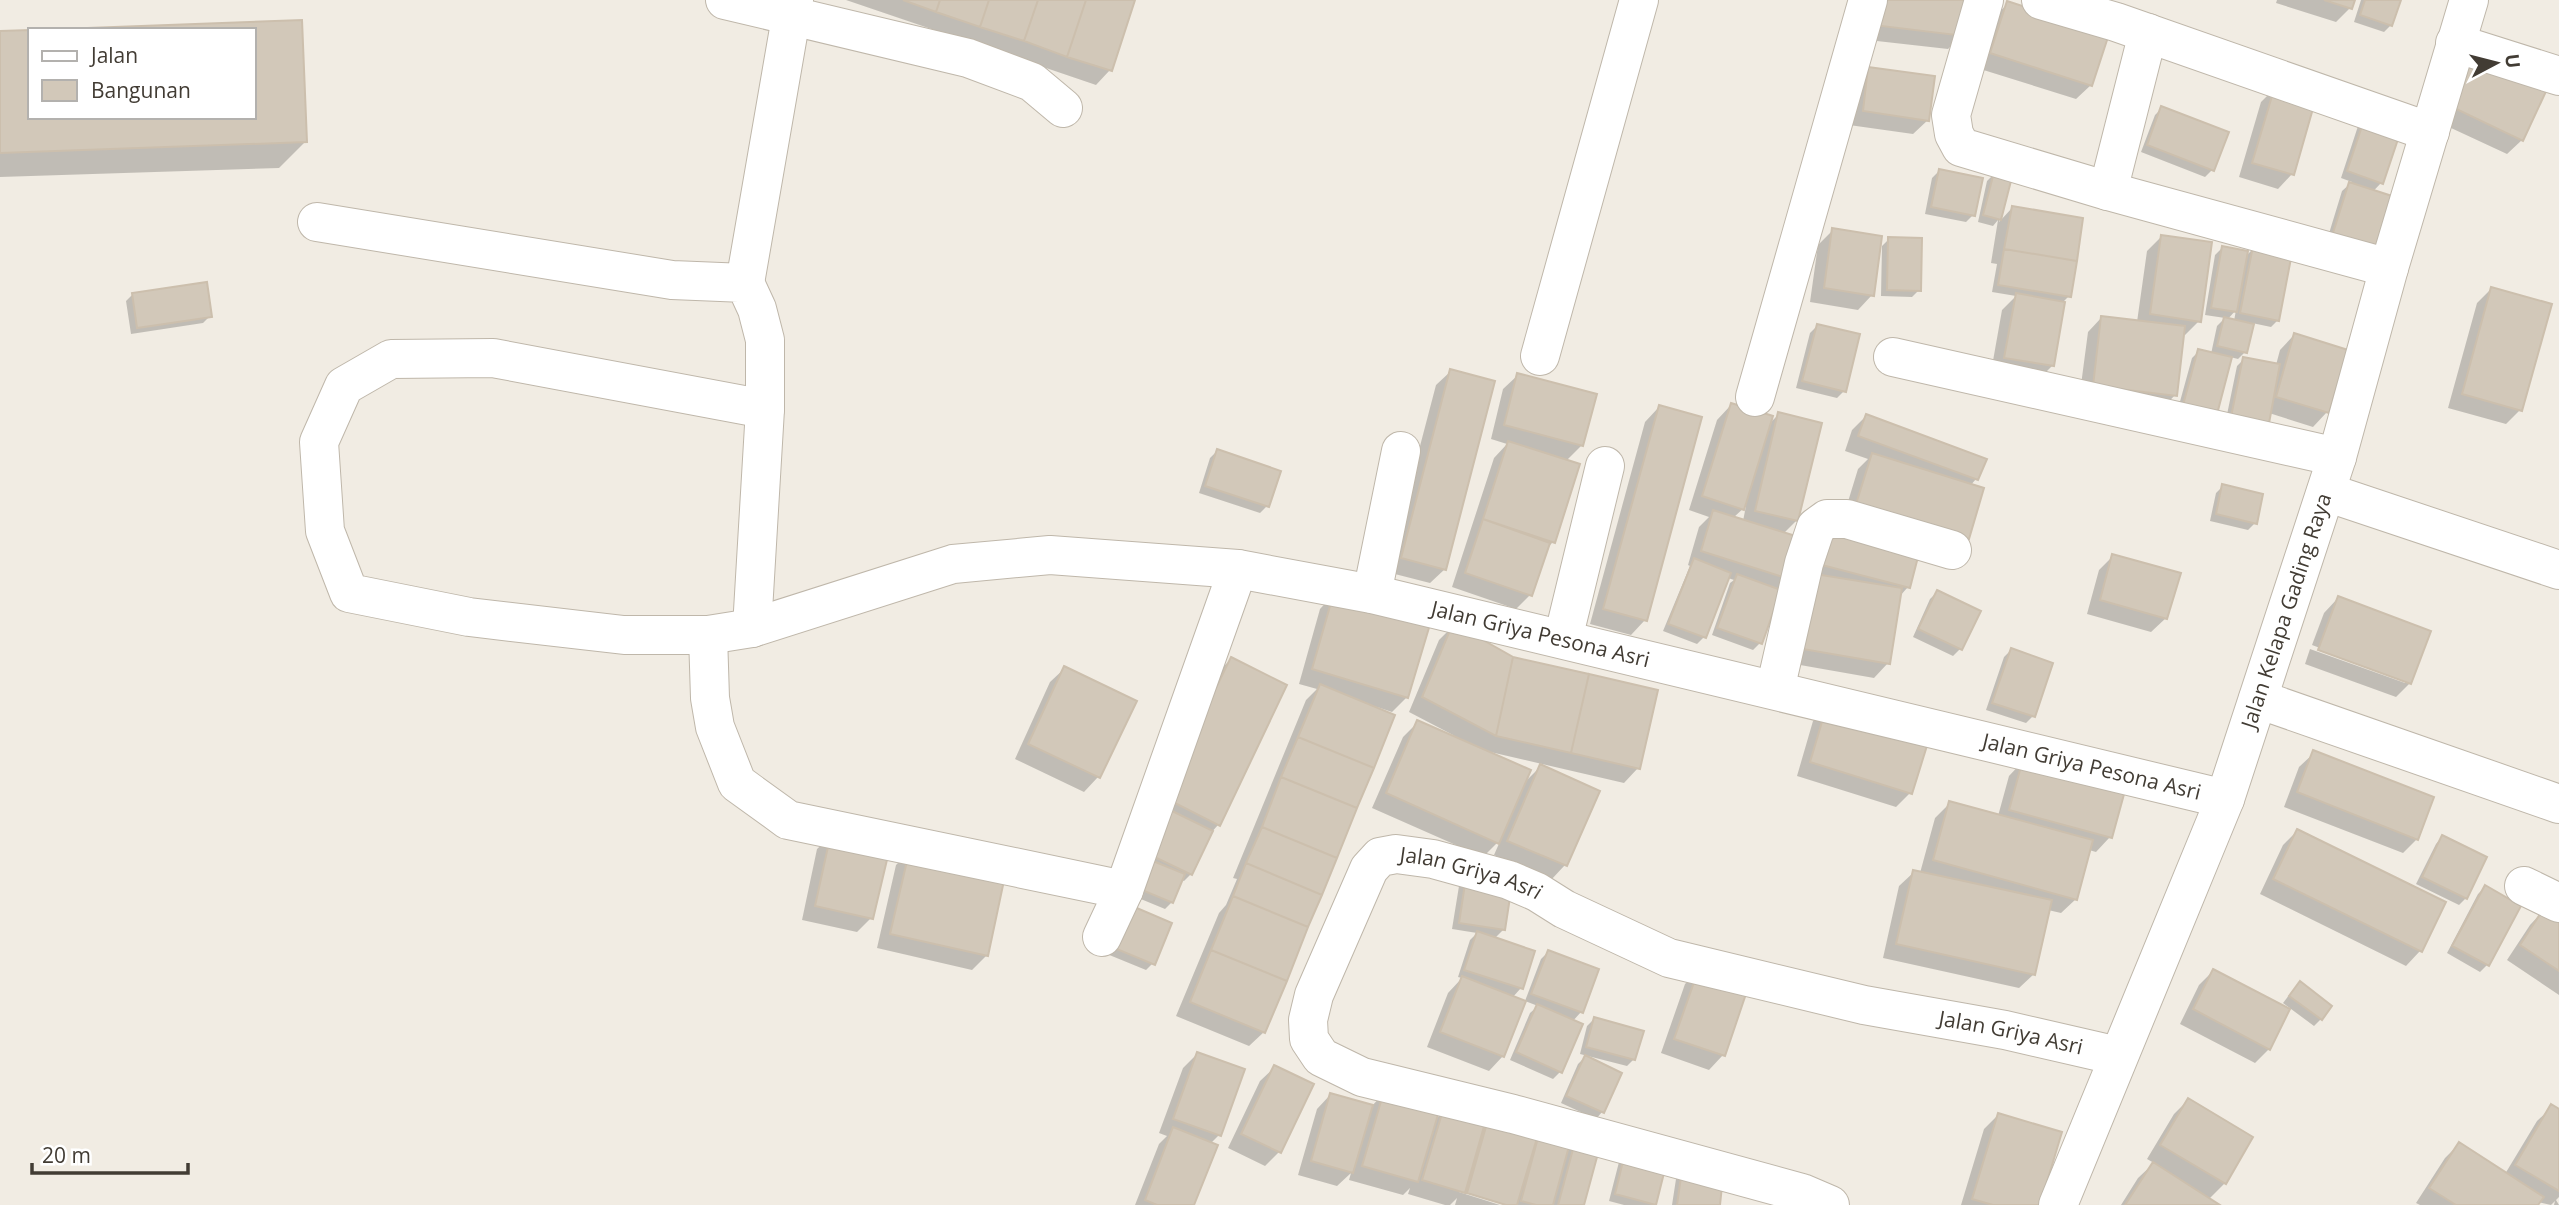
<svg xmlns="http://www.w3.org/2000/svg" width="2559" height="1205" font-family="'Open Sans',sans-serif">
<rect width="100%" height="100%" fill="#f1ece3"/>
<!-- shadow -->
<path fill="#0003" fill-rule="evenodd" d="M846 0H1134L1110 70 1096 85Z
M1867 0 1962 35 1948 49 1859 39Z
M2277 0H2353L2350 8 2336 22 2276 3Z
M2361 0H2399L2391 25 2384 32 2354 22Z
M2008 3 2091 85 2076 99 1977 68 1994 18Z
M301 22 305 142 279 168 0 177V33L30 117H254V30Z
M1869 68 1928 120 1913 134 1849 125 1855 83Z
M2461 68 2522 140 2507 154 2436 121Z
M2275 88 2292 174 2278 189 2239 177 2261 102Z
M2162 108 2226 133 2212 170 2205 177 2141 152 2155 115Z
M2366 116 2381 183 2327 240 2342 191 2352 182 2341 178 2359 123Z
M1939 171 1973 215 1966 222 1925 214 1932 178Z
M1994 174 2010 178 1999 222 2012 208 2069 296 2063 302 2052 366 2038 380 1991 372 2002 310 2016 296 1992 292 1997 264 1991 263 1998 220 1993 226 1978 222 1987 181Z
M1833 230 1872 295 1858 310 1810 302 1818 245Z
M2161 237 2199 321 2185 335H2182L2175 395 2161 410 2079 400 2088 332 2102 317 2137 322 2147 251Z
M1889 239 1919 290 1912 297 1881 296 1882 246Z
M2222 248 2245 257 2254 248 2278 320 2271 327 2252 323 2245 352 2238 359 2230 357 2176 416 2192 358 2199 351 2211 354 2217 326 2225 318 2205 315 2215 255ZM2236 310 2234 321 2227 320Z
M2491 289 2520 410 2506 424 2448 408 2477 303Z
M133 294 210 316 203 323 131 334 126 301Z
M1817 326 1844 391 1837 398 1796 388 1810 333Z
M2294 335 2327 412 2313 427 2269 413 2223 434 2237 366 2244 359 2276 365 2280 350Z
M1451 371 1445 569 1430 583 1387 572 1436 385Z
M1518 375 1582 445 1566 461 1553 542 1546 549 1530 595 1516 609 1452 587 1494 458 1507 444 1491 439 1503 389Z
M1731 405 1768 425 1779 414 1796 521 1783 534 1788 578 1776 590 1779 591 1760 643 1753 650 1712 635 1730 583 1734 580 1728 578 1704 637 1697 644 1663 631 1690 566 1688 565 1699 527 1709 517 1689 510 1717 420ZM1746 506 1743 521 1733 518Z
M1659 407 1645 620 1631 635 1590 624 1645 422Z
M1866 416 1976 479 1970 486 1982 489 1967 538 1953 553 1843 518 1858 469 1868 459 1845 451 1852 430Z
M1217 451 1267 506 1260 513 1199 493 1210 458Z
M2223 486 2255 523 2248 530 2210 521 2216 493Z
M1813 546 1908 587 1899 597 1888 663 1874 678 1783 662Z
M2113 556 2166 618 2151 632 2087 614 2099 570Z
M1937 592 1960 649 1953 656 1913 637 1930 599Z
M1334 594 1407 697 1392 712 1377 707 1264 1032 1249 1046 1176 1016 1219 913 1226 905 1237 879 1233 878 1306 700 1317 689 1299 684 1320 609Z
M2338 598 2410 683 2396 697 2305 664 2310 649 2405 683V680L2312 645 2324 613Z
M1453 626 1638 768 1624 783 1486 751 1523 784 1541 766 1597 791 1565 865 1551 880 1494 855 1501 839 1483 857 1372 808 1403 737 1418 722 1452 738 1453 735 1409 712 1439 640Z
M2011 650 2033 716 2026 723 1986 710 2004 657Z
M1231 659 1218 825 1210 834 1191 874 1184 881 1181 880 1172 902 1165 909 1131 895 1217 673Z
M1065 668 1135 702 1098 777 1084 792 1015 759 1050 682Z
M1828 707 1910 793 1896 807 1797 776 1813 721Z
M2314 753 2417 839 2403 853 2284 807 2299 767Z
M2023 761 2110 837 2096 852 2089 850 2076 899 2061 913 2048 910 2034 974 2019 988 1883 958 1899 886 1914 872 1920 873 1935 818 1950 803 1998 816 2009 776Z
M2297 831 2444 903 2420 951 2406 966 2260 894 2283 845Z
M832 835 871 918 857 932 802 920 817 849Z
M2442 837 2466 898 2459 905 2416 884 2436 844Z
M911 850 1004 872 986 956 972 970 877 948 896 865Z
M1466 879 1504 929 1494 939 1521 988 1512 998 1503 1056 1489 1071 1427 1047 1448 993 1462 978 1458 977 1470 940 1477 933 1452 929 1459 886Z
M2485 887 2487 965 2480 972 2447 953 2478 894Z
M1125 905 1153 963 1146 970 1102 952Z
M2544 910 2559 921V995L2507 960 2530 925Z
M1548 952 1581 1012 1572 1022 1560 1072 1553 1079 1510 1060 1530 1013 1538 1006 1525 1001 1541 959Z
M1699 970 1723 1055 1709 1070 1661 1053 1685 984Z
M2213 971 2269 1049 2255 1063 2180 1024 2199 985Z
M2293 990 2321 1019 2314 1026 2283 1003Z
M1594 1019 1634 1059 1627 1066 1580 1054 1587 1026Z
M1197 1054 1219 1135 1210 1144 1192 1205H1135L1159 1144 1167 1136 1159 1133 1183 1068Z
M1585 1057 1620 1074 1602 1112 1596 1119 1561 1103 1578 1064Z
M1275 1067 1279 1152 1265 1166 1228 1148 1260 1081Z
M1384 1093 1434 1121 1443 1112 1480 1133 1488 1125 1576 1140 1582 1205H1508L1460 1189 1459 1192 1500 1205H1455L1457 1198 1450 1205H1445L1408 1194 1410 1188 1403 1195 1349 1180 1351 1173 1337 1186 1298 1175 1317 1109 1331 1094 1371 1107Z
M2188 1100 2225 1183 2208 1200 2217 1205H2121L2138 1178 2154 1163 2147 1159 2174 1114Z
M2552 1107 2559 1111V1197L2556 1200 2559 1205H2554L2555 1201 2551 1205 2538 1202 2536 1205H2420L2416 1203 2445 1158 2459 1144 2505 1174 2537 1121Z
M1998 1115 2038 1205H1961L1984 1129Z
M1626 1155 1654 1204 1653 1205H1624L1609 1201 1619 1162Z
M1683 1172 1718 1205H1672L1676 1179Z"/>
<!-- building -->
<path fill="#d2c8b9" stroke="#ccbfad" stroke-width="2" d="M903 0H940L936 12Z
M940 0H989L980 27 936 12Z
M989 0H1038L1024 41 980 27Z
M1038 0H1086L1067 57 1024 41Z
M1086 0H1135L1112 71 1067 57Z
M1876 0H1969L1964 36 1873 25Z
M2324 0H2355L2352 9Z
M2365 0H2401L2392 26 2360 15Z
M2007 1 2109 34 2092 86 1990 53Z
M302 20 307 142 0 153V31L30 30V117H254V30H33Z
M2475 52 2548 87 2523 141 2450 106Z
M1868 67 1935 76 1929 121 1863 111Z
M2275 86 2316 98 2294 175 2252 163Z
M2161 106 2229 132 2214 171 2147 145Z
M2366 114 2402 127 2383 184 2347 171Z
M1939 169 1983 178 1975 216 1931 207Z
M1994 172 2012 177 2001 220 1983 215Z
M2349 182 2395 197 2380 248 2333 233Z
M2012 206 2083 218 2077 261 2004 249Z
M1832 228 1882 236 1874 296 1824 288Z
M2161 235 2212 242 2201 322 2150 314Z
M1888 237 1922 238 1921 291 1887 290Z
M2222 246 2248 251 2237 312 2211 308Z
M2253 246 2292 253 2279 321 2240 313Z
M2004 249 2077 261 2071 297 1998 285Z
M207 282 212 317 137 328 132 293Z
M2491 287 2552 304 2522 411 2462 394Z
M2016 293 2065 302 2054 366 2004 358Z
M2101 316 2185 326 2177 396 2093 386Z
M2224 317 2254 324 2247 353 2217 346Z
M1817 324 1860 334 1846 392 1802 381Z
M2294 333 2348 350 2329 413 2276 397Z
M2198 349 2232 357 2216 418 2182 409Z
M2243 357 2280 364 2267 434 2229 427Z
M1450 369 1495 381 1446 570 1401 558Z
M1517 373 1597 394 1583 446 1504 425Z
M1731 403 1773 416 1744 510 1702 496Z
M1659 405 1702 417 1647 621 1603 609Z
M1778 412 1822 423 1798 521 1755 511Z
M1866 414 1987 459 1978 480 1858 436Z
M1508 441 1580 464 1555 543 1483 519Z
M1217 449 1281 471 1269 507 1205 486Z
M1872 453 1984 488 1969 539 1856 504Z
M2222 484 2263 494 2257 524 2216 514Z
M1713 510 1802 538 1789 579 1701 551Z
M1483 519 1550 543 1532 596 1465 573Z
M1826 529 1919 553 1910 588 1818 564Z
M2112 554 2181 573 2167 619 2100 600Z
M1694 558 1731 573 1706 638 1668 624Z
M1809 573 1902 588 1890 664 1797 648Z
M1737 574 1781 590 1762 644 1717 628Z
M1937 590 1981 611 1962 650 1918 629Z
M1334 592 1431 621 1408 698 1312 669Z
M2338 596 2431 631 2411 684 2318 650Z
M1453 623 1513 657 1496 736 1422 697Z
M2011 648 2053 663 2035 717 1992 703Z
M1231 657 1287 685 1220 826 1163 797Z
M1513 657 1589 674 1571 753 1496 736Z
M1064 666 1137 701 1100 778 1028 744Z
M1589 674 1658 690 1640 769 1571 753Z
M1320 684 1395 715 1374 768 1298 737Z
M1827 705 1930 736 1912 794 1810 762Z
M1417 720 1531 770 1499 844 1386 793Z
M1298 737 1374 768 1357 808 1281 777Z
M2313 750 2434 797 2418 840 2297 792Z
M2023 759 2126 787 2112 838 2009 810Z
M1540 764 1600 791 1567 866 1507 841Z
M1281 777 1357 808 1337 858 1262 827Z
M1949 801 2093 840 2077 900 1933 860Z
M1166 808 1213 831 1192 875 1144 852Z
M1262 827 1337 858 1322 895 1246 863Z
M2297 829 2446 902 2422 952 2273 879Z
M831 833 890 847 873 919 815 906Z
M2442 835 2487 857 2467 899 2422 877Z
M910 848 1006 871 988 956 890 934Z
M1148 859 1185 874 1173 903 1137 888Z
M1246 863 1322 895 1308 927 1233 896Z
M1913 870 2052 900 2035 975 1896 944Z
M1466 877 1512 884 1505 930 1459 923Z
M2485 885 2521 906 2489 966 2452 946Z
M1233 896 1308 927 1287 981 1211 950Z
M1125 903 1172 923 1155 965 1107 945Z
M2544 908 2559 918V971L2520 945Z
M1477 931 1535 951 1523 989 1464 970Z
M1211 950 1287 981 1265 1033 1190 1002Z
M1548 950 1599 969 1583 1013 1531 994Z
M1699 968 1749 985 1725 1056 1674 1039Z
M2213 969 2290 1009 2270 1050 2193 1009Z
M1462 976 1526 1001 1504 1057 1440 1032Z
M2300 981 2332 1006 2322 1020 2289 996Z
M1537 1004 1583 1024 1562 1073 1516 1052Z
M1594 1017 1644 1031 1635 1060 1586 1047Z
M1197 1052 1245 1069 1221 1136 1173 1119Z
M1585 1055 1622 1073 1604 1113 1566 1096Z
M1274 1065 1314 1084 1281 1153 1241 1134Z
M1384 1091 1440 1108 1418 1182 1362 1166Z
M1330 1093 1373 1105 1353 1173 1311 1161Z
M2188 1098 2253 1137 2226 1184 2160 1145Z
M2551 1104 2559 1109V1191L2515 1165Z
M1443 1110 1485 1123 1465 1193 1422 1180Z
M1998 1113 2062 1132 2040 1205H1993L1972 1199Z
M1487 1123 1537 1138 1517 1205H1506L1467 1193Z
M1173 1127 1218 1145 1194 1205H1157L1145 1200Z
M1540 1130 1571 1139 1553 1205H1536L1521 1201Z
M1576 1138 1600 1146 1584 1205H1558Z
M2459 1142 2544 1197 2538 1205H2456L2429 1188Z
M1625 1153 1666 1165 1656 1205 1615 1194Z
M2153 1162 2220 1205H2125Z
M1682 1170 1723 1176 1720 1205H1677Z"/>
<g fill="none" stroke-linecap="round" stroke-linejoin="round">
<defs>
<g id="street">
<path d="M725 0 968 58 1032 82 1063 108"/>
<path d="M1984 0 1951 115 1954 134 1961 147 2108 191 2389 268"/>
<path d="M2041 0 2116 22 2430 132"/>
<path d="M2455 43 2559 76"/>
<path d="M2108 191 2148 33"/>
<path d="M317 222 672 280 745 283 757 309 765 340V409L752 628"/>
<path d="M745 283 794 0"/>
<path d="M1540 356 1639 0"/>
<path d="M1893 357 2337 457"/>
<path d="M1755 397 1868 0"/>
<path d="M765 409 493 358 391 359 344 386 319 442 325 531 349 593 469 617 624 635H708L752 628 953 564 1050 555 1238 569"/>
<path d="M2326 492 2559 570"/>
<path d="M1372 594 1401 451"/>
<path d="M708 635 710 698 715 727 737 783 788 820 1124 890"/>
<path d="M1563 639 1605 466"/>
<path d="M1775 690 1804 563 1816 527 1827 519H1847L1952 550"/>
<path d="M2258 699 2559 804"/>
<path d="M2524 886 2559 903"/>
<path id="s1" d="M1102 937 1124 890 1238 569 1372 594 2225 799"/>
<path id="s2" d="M1830 1205 1802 1193 1513 1114 1362 1077 1321 1057 1309 1039 1308 1020 1314 995 1369 869 1380 857 1396 854 1433 859 1509 880 1537 892 1564 909 1669 958 1864 1005 2005 1030 2118 1056"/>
<path id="s3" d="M2058 1205 2225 799 2337 457 2389 268 2469 0"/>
</g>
</defs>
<!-- street casing -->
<use href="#street" stroke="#bfb7aa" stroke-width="40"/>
<!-- street -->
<use href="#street" stroke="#fff" stroke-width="38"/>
</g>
<g text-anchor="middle" stroke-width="6" stroke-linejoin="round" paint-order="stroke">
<!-- street labels -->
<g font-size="21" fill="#423c34" stroke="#fff">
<text dy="7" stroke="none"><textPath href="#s3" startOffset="637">Jalan Kelapa Gading Raya</textPath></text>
<text dy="7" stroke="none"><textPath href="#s1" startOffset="702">Jalan Griya Pesona Asri</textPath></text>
<text dy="7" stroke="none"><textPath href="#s1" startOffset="1269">Jalan Griya Pesona Asri</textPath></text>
<text dy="7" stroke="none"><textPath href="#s2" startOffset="845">Jalan Griya Asri</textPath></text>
<text dy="7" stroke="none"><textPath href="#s2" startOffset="1412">Jalan Griya Asri</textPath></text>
</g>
</g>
<!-- legend -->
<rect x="28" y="28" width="228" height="91" fill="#ffffff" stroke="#b3b1ae" stroke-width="2"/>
<rect x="42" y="51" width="35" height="10" fill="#ffffff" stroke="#b3b1ae" stroke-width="2"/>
<text x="91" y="63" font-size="21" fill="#423c34">Jalan</text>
<rect x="42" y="80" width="35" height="21" fill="#d2c8b9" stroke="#b3b1ae" stroke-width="2"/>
<text x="91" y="98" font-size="21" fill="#423c34">Bangunan</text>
<!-- north arrow -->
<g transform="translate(2496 63) rotate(83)" stroke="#ffffff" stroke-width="5" paint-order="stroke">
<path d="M0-5L12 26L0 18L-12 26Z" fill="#423c34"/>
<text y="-10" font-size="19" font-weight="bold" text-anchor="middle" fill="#423c34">U</text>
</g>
<!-- scale -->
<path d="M32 1163v10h156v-10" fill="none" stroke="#423c34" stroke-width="3.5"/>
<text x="42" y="1163" font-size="21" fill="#423c34" stroke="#ffffff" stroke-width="5" paint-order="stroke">20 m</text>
</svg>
